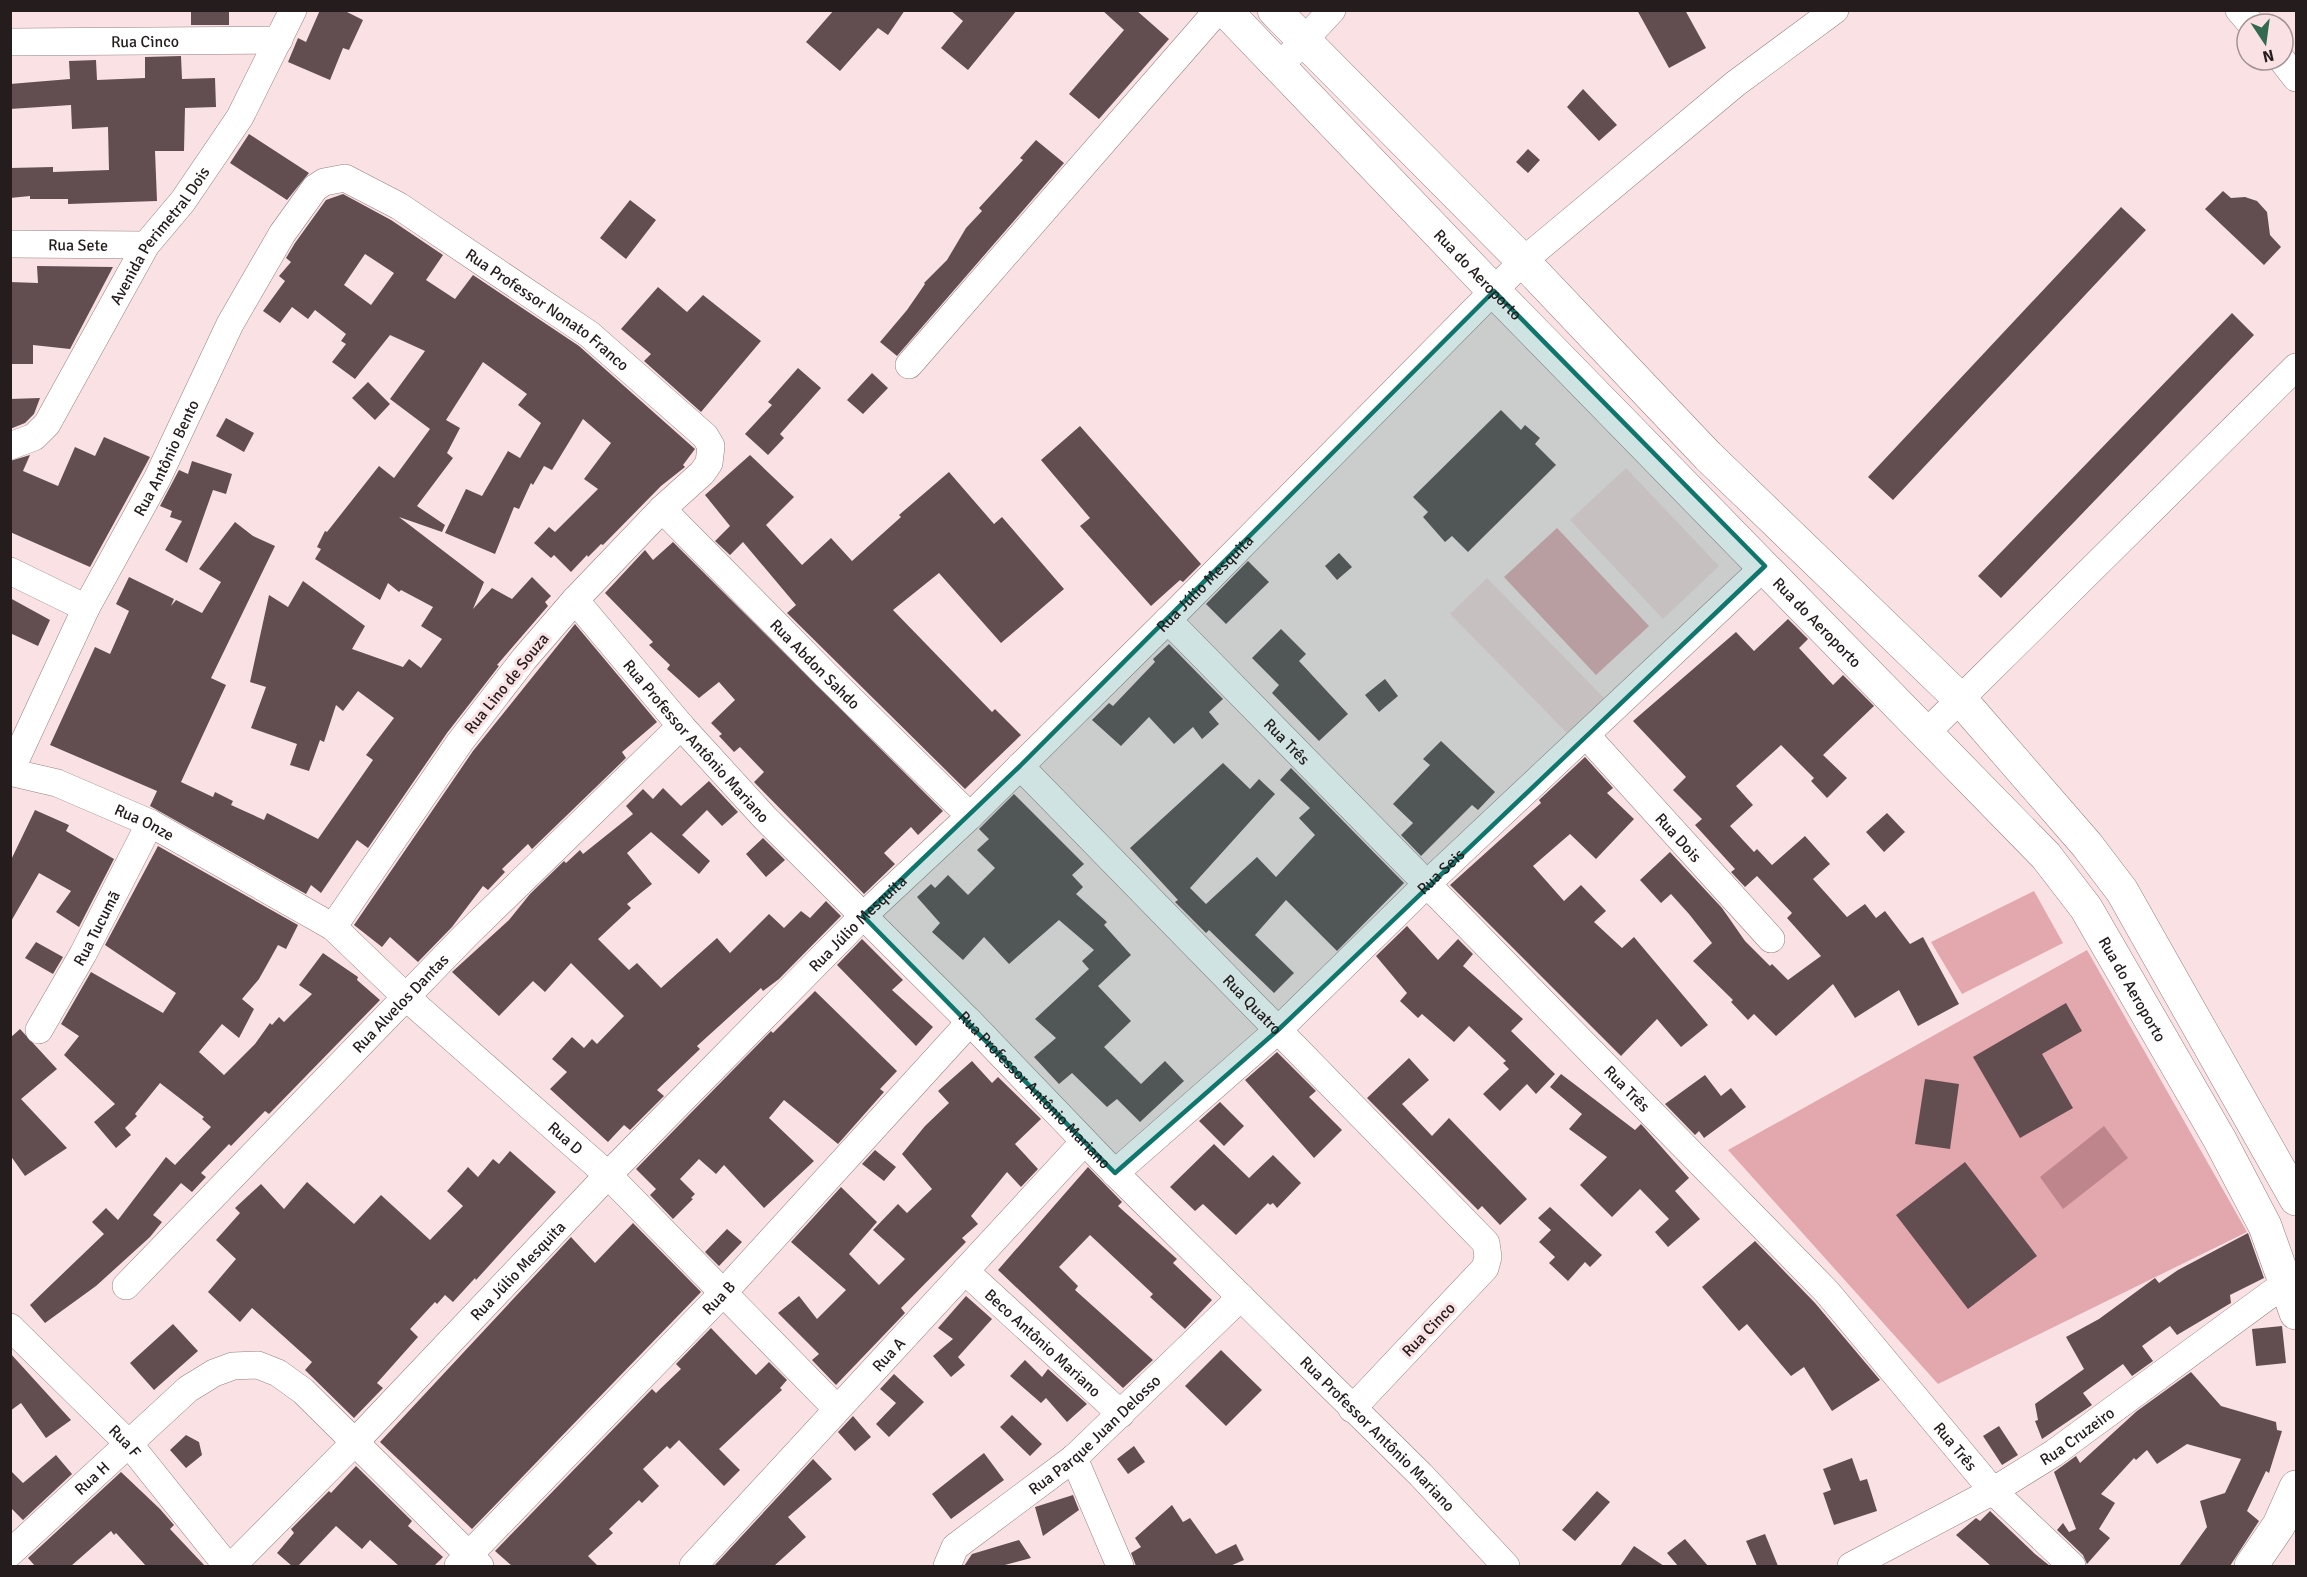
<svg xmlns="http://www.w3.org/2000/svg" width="2307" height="1577" font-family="Signika,sans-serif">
<rect width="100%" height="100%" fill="#fae2e4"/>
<!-- built -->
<path fill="#f4d3d6" d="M1626 468 1719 566 1663 619 1570 520Z
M1487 578 1605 699 1568 734 1450 614Z"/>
<!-- green -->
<path fill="#e3a7ae" d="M1557 528 1649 626 1596 675 1504 577Z
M2034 891 2063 943 1962 994 1931 942Z
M2087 950 2247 1232 1938 1384 1728 1150Z"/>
<!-- water -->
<path fill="#be858c" d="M2104 1126 2128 1158 2063 1209 2040 1177Z"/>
<!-- building -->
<path fill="#624e50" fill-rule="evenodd" d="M191 10H229V25H191Z
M320 10H343L363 20 349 50 343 48 330 80 288 62 298 38 306 42Z
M834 10H905L888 35 878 28 840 71 806 42Z
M950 10H1017L968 70 941 48 963 21Z
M1102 10H1136L1169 39 1099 119 1069 94 1124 30Z
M1637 10H1685L1706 48 1669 68Z
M181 56 182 79 215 78 216 107 185 108 184 151H155L157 201 68 204V199H30V196L10 198V168L53 167V172L109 170 108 127 72 129 71 105 10 109V84L70 79 69 61 96 60 97 80 145 78V57Z
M1583 89 1617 125 1599 141 1567 107Z
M249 134 309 173 287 200 230 163Z
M1036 140 1064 163 897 356 880 342 907 310 925 284 924 283 947 260 966 228 982 211 979 208 1023 160 1020 158Z
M1528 149 1540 160 1528 173 1516 162Z
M2223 191 2231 198 2245 197 2257 201 2267 212 2270 235 2281 247 2264 265 2205 209Z
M343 194 391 220 443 255 426 280 455 299 473 275 579 346 695 449 683 465 685 467 661 486 603 545 601 544 588 557 587 555 571 572 554 555 551 558 534 543 549 527 555 532 598 489 584 479 611 443 583 419 552 470 544 466 533 485 531 483 519 509 514 507 495 554 445 533 466 489 482 496 508 451 520 458 541 423 518 405 527 394 483 362 446 420 460 428 447 453 453 458 417 506 445 525 442 532 399 517 484 582 473 609 492 588 512 599 532 577 551 596 545 602 548 606 497 665 499 666 447 733 368 848 357 840 321 893 311 885 306 894 150 806 157 791 50 745 95 647 110 654 129 611 116 604 129 577 174 599 171 606 176 600 202 613 221 582 199 569 235 522 253 536 275 546 211 678 226 685 181 782 213 797 215 792 233 801 231 805 264 820 267 813 318 839 373 760 366 755 394 718 358 691 343 711 336 705 324 742 320 740 309 771 290 765 297 744 251 728 266 687 250 682 269 595 288 607 303 581 365 626 352 649 403 667 409 659 421 668 442 639 421 626 433 607 401 590 399 592 388 583 380 600 315 559 321 549 317 547 325 531 327 532 379 466 394 478 430 429 390 399 425 351 390 335 355 379 332 362 346 344 341 341 346 334 315 310 308 319 292 307 280 323 263 311 285 281 279 276 291 262 286 258 295 243 326 200ZM365 254 394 273 371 305 344 285Z
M630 200 656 220 626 259 600 238Z
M2121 207 2146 230 1893 500 1868 477Z
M37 266 113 267 70 349 33 345V364H10V282L38 283Z
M658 287 687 312 703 295 761 341 701 412 644 361 651 354 621 329Z
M2232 313 2254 335 2001 598 1978 576Z
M798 368 821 388 780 434 784 438 768 455 745 434 772 405 768 402Z
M872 373 888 388 863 414 847 400Z
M368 382 390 404 375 420 352 398Z
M40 398 34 414 25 423 10 429V399Z
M1501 410 1521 430 1525 425 1540 438 1535 444 1556 465 1468 552 1452 536 1445 542 1423 517 1428 512 1413 497Z
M226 418 254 433 244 452 216 436Z
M1080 426 1201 564 1183 582 1180 580 1151 606 1080 526 1090 518 1041 460Z
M104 437 150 457 90 567 10 532V461L30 455 23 471 58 486 75 447 95 456Z
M750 455 794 497 766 525 802 565 831 538 852 561 901 517 899 515 949 472 994 524 1002 517 1064 589 1001 643 939 573 893 610 992 712 995 709 1021 735 965 789 787 613 796 605 743 542 730 555 715 541 730 526 705 495Z
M192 461 232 474 226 494 213 490 187 563 165 550 182 521 170 517 172 511 160 506 179 470 188 474Z
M673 542 943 811 918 835 911 827 884 853 895 864 864 894 754 782 764 772 740 747 734 752 719 736 722 734 711 723 735 700 719 682 699 698 667 669 670 665 649 645 653 642 605 593 645 550 653 560Z
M1339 553 1352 567 1337 580 1325 566Z
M1248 561 1269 582 1226 624 1206 604Z
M10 598 50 620 38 646 10 633Z
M1788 619 1808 639 1799 648 1833 685 1843 675 1874 706 1823 755 1847 778 1827 798 1811 781 1814 778 1781 745 1736 786 1753 805 1730 826 1754 852 1757 849 1772 865 1805 836 1830 864 1813 879 1847 917 1865 904 1876 918 1885 911 1910 944 1923 937 1959 1004 1918 1026 1899 990 1855 1018 1833 984 1776 1036 1754 1014 1748 1020 1731 1002 1733 1000 1693 961 1712 943 1689 914 1671 894 1661 903 1640 880 1670 852 1722 908 1745 941 1770 966 1772 964 1788 980 1821 956 1787 918 1792 913 1757 876 1745 887 1731 872 1735 869 1695 825 1702 819 1673 790 1686 777 1633 721 1736 632 1754 651Z
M575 624 657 722 622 752 626 758 532 849 528 844 502 869 505 872 488 890 483 886 452 927 418 962 390 937 382 947 354 925 473 751Z
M1281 629 1306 654 1299 661 1348 714 1319 741 1272 693 1279 685 1252 658Z
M1169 644 1223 699 1209 712 1219 724 1202 739 1193 727 1174 744 1149 717 1121 746 1092 720 1109 703 1113 706 1155 662 1153 659Z
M1385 679 1398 696 1379 712 1365 695Z
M1441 741 1495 792 1478 810 1472 805 1421 856 1401 835 1413 823 1393 804 1430 765 1423 759Z
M1585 757 1613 788 1607 793 1634 819 1596 859 1570 834 1533 866 1564 901 1581 885 1606 911 1594 922 1622 948 1634 937 1708 1025 1681 1047 1657 1019 1621 1056 1450 885 1541 803 1539 800Z
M1223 763 1250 789 1259 779 1275 794 1190 888 1206 904 1257 857 1276 877 1315 835 1299 818 1310 808 1280 780 1291 768 1404 883 1337 951 1286 900 1255 935 1294 973 1274 993 1209 930 1206 933 1175 902 1178 900 1130 848Z
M709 781 738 812 722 826 707 810 682 835 710 861 699 874 651 832 627 853 652 884 627 904 631 908 598 939 629 970 637 963 661 988 717 938 730 953 769 914 784 928 801 911 810 918 826 901 841 916 779 979 763 991 761 988 697 1046 700 1049 657 1090 664 1096 630 1130 624 1125 608 1142 550 1089 567 1072 552 1059 572 1037 584 1048 592 1039 597 1044 624 1016 571 963 545 992 533 981 499 1016 452 972 509 920 530 894 564 861 566 863 580 850 583 854 633 814 626 806 643 789 653 799 663 788 681 806Z
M1014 794 1084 864 1072 875 1083 887 1076 894 1107 922 1104 925 1131 955 1098 986 1131 1021 1104 1047 1141 1084 1165 1061 1184 1081 1140 1122 1117 1099 1107 1107 1072 1073 1059 1084 1034 1057 1056 1038 1035 1019 1089 969 1082 961 1094 950 1059 920 1009 964 984 937 963 960 932 932 940 923 917 897 931 884 935 888 948 875 968 895 995 868 977 850 989 839 979 829Z
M35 810 69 825 66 831 114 859 79 927 56 912 71 891 39 873 10 923V862Z
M1887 813 1905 832 1884 852 1866 832Z
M763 838 785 860 766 877 746 854Z
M158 846 298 925 286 949 278 945 259 979 242 999 254 1009 239 1038 222 1024 199 1052 224 1075 255 1044 270 1023 272 1025 279 1017 284 1022 312 994 299 985 323 953 358 977 357 980 380 1000 269 1114 265 1111 231 1146 229 1144 201 1173 206 1177 192 1192 181 1183 153 1215 162 1222 150 1237 96 1286 45 1323 30 1305 104 1234 92 1222 106 1208 118 1220 166 1157 175 1165 211 1127 202 1119 204 1117 160 1083 135 1114 137 1116 125 1128 131 1135 116 1148 94 1122 115 1104 64 1055 79 1036 61 1024 91 972 163 1013 176 993 105 945Z
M1407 926 1438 960 1458 939 1473 954 1463 966 1523 1019 1511 1031 1555 1074 1536 1094 1527 1084 1500 1111 1483 1094 1509 1069 1503 1063 1506 1061 1469 1026 1454 1042 1422 1014 1418 1018 1400 1001 1407 993 1376 956Z
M862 939 903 980 892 990 933 1027 916 1046 837 965Z
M36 942 63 957 53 974 25 958Z
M815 991 897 1071 880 1089 884 1092 838 1144 784 1100 769 1118 814 1161 764 1208 724 1165 716 1174 699 1159 680 1179 695 1194 691 1198 693 1199 673 1219 650 1195 656 1189 636 1169 771 1031 773 1033Z
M2066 1003 2082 1031 2042 1054 2073 1108 2020 1138 1973 1057Z
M20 1029 57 1069 21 1099 67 1148 25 1176 10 1155V1038Z
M1277 1052 1316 1091 1309 1097 1342 1130 1314 1158 1245 1080Z
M1409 1058 1429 1080 1402 1104 1432 1136 1449 1118 1527 1199 1500 1225 1482 1206 1478 1210 1367 1098Z
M972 1061 992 1083 998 1077 1041 1119 1015 1144 1038 1169 1021 1187 1007 1172 971 1216 978 1224 962 1238 966 1242 901 1308 905 1313 836 1385 812 1360 819 1354 778 1313 799 1296 817 1319 846 1290 791 1242 841 1187 877 1222 849 1254 879 1285 905 1259 873 1230 898 1204 907 1213 932 1189 902 1154 925 1126 949 1103 938 1091Z
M1561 1074 1635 1130 1641 1124 1689 1178 1675 1191 1700 1219 1668 1247 1655 1232 1669 1219 1640 1189 1612 1217 1580 1185 1607 1157 1569 1129 1582 1114 1550 1087Z
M1705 1075 1721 1096 1731 1088 1746 1107 1704 1138 1699 1131 1695 1135 1665 1104Z
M1925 1079 1959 1084 1950 1149 1915 1144Z
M1220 1102 1244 1126 1224 1146 1199 1121Z
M1214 1144 1249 1178 1273 1155 1301 1183 1277 1208 1273 1203 1270 1205 1268 1203 1236 1235 1203 1204 1195 1211 1170 1187Z
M875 1150 896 1167 884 1181 862 1164Z
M510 1151 556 1192 476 1280 475 1278 453 1302 445 1295 437 1304 435 1302 410 1329 418 1337 377 1383 383 1388 354 1418 305 1370 312 1362 252 1308 240 1322 208 1292 236 1259 216 1240 240 1213 235 1208 261 1184 284 1209 307 1182 354 1224 381 1195 430 1240 463 1206 447 1191 468 1167 478 1177 493 1159 499 1164Z
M1965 1162 2037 1256 1968 1309 1896 1215Z
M1088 1167 1122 1202 1118 1206 1177 1259 1173 1263 1212 1300 1185 1329 1150 1297 1153 1294 1090 1235 1059 1267 1078 1286 1075 1290 1153 1360 1123 1388 998 1270Z
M1550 1207 1602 1255 1590 1267 1585 1262 1568 1281 1549 1263 1555 1257 1539 1242 1551 1230 1538 1218Z
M633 1223 701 1292 472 1529 380 1442 571 1237 595 1263Z
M727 1229 742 1242 719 1266 705 1252Z
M2248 1233 2264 1278 2230 1295 2231 1303 2177 1335 2170 1326 2142 1346 2153 1361 2132 1376 2123 1364 2083 1393 2092 1405 2042 1439 2035 1421 2038 1420 2035 1404 2084 1369 2066 1337 2099 1319 2155 1278 2159 1283 2178 1270Z
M1755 1241 1815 1303 1880 1380 1832 1411 1804 1367 1791 1376 1747 1324 1739 1331 1702 1287Z
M966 1296 992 1319 958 1357 965 1365 951 1377 933 1356 953 1339 938 1328Z
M173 1324 198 1351 154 1390 130 1363Z
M2282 1326 2286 1363 2256 1366 2252 1329Z
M711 1328 756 1375 769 1362 787 1380 780 1388 782 1390 719 1449 740 1470 724 1486 679 1440 670 1449 667 1446 643 1469 659 1486 642 1503 639 1500 609 1529 613 1533 588 1556 598 1566H512L495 1551 652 1389 656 1393 681 1369 676 1364Z
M1221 1350 1262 1390 1226 1426 1185 1386Z
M10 1353 71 1420 46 1438 21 1403 10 1411Z
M1025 1360 1042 1377 1048 1369 1087 1404 1067 1422 1046 1398 1041 1403 1010 1376Z
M2191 1372 2221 1406 2276 1422 2277 1430 2282 1431 2269 1473 2266 1471 2247 1511 2259 1521 2230 1566H2179L2207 1527 2200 1501 2225 1493 2241 1459 2187 1444 2157 1464 2147 1450 2136 1460 2134 1458 2101 1494 2115 1503 2099 1529 2110 1538 2087 1564 2083 1555 2057 1530 2063 1523 2069 1532 2076 1529 2054 1472 2076 1456 2080 1463 2137 1411Z
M894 1374 924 1402 889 1437 876 1424 896 1403 880 1389Z
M1012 1415 1042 1444 1030 1456 1000 1427Z
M853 1416 871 1437 855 1451 838 1432Z
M1999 1426 2018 1455 2002 1465 1983 1436Z
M186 1435 199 1442 202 1455 186 1468 170 1450Z
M1134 1446 1145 1462 1128 1474 1117 1459Z
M984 1453 1004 1480 951 1519 932 1494Z
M56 1455 72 1474 23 1520 10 1507V1470L23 1483Z
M1852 1458 1860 1481 1867 1479 1877 1511 1834 1525 1823 1493 1831 1490 1823 1469Z
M813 1459 832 1479 788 1517 806 1537 774 1566H714Z
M356 1466 412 1521 408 1526 443 1557 434 1566H399L370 1540 362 1549 336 1526 298 1566H292L277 1553 294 1533 291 1529 329 1491 331 1493Z
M121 1472 160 1509 174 1525 170 1529 205 1566H146L116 1533 114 1535 111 1531 71 1566H35L28 1558Z
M1597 1491 1610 1502 1575 1541 1562 1530Z
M1073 1495 1079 1510 1043 1536 1035 1507Z
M1172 1505 1183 1522 1190 1518 1216 1554 1236 1544 1244 1560 1230 1566H1136L1131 1553 1141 1547 1135 1538Z
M1990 1511 2035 1554 2050 1566H1991L1956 1535 1976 1518 1980 1521Z
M1765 1534 1778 1566H1757L1746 1541Z
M1685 1539 1708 1566H1678L1667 1553Z
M1019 1540 1031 1558 1001 1566H964L972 1554Z
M1634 1546 1664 1566H1620Z"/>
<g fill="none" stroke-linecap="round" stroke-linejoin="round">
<defs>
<g id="minor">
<path d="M2239 10 2251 24"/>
<path id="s1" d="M10 42 279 40"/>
<path d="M2282 60 2296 78"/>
<path d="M1279 67 1332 10"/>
<path id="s2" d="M10 244 146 245"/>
<path d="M909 365 1218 10"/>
<path id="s3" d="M10 446 34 437 47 424 146 245 183 201 240 117 293 10"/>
<path id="s4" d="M662 509 827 676 970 816"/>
<path d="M10 571 86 608"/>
<path id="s5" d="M575 600 681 726 765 818 970 1022 1115 1173 1421 1475 1506 1566"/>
<path id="s6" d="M1168 620 1827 1292 1993 1491 2072 1566"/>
<path d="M1926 733 2296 367"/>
<path id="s7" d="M1586 735 1771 939"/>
<path id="s8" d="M1020 766 1486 1243 1488 1257 1485 1268 1352 1409"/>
<path id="s9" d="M10 772 86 608 157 479 230 324 282 234 315 188 324 182 345 178 399 206 589 334 705 436 711 446 709 463 702 473 662 509 575 600 524 659 460 742 333 927"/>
<path id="s10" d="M10 772 57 783 150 823 333 927 407 998 608 1175 837 1409"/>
<path id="s11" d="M39 1030 83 954 150 823"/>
<path id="s12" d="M1115 1173 1278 1030 1428 883 1765 566"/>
<path id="s13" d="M965 1271 1121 1414"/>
<path id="s14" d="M126 1286 465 936 681 726"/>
<path id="s15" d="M10 1327 130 1445 227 1566"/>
<path d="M1074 1458 1120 1566"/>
<path id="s16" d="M10 1553 188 1389 214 1373 233 1366 258 1365 278 1373 303 1391 480 1566"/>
<path id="s17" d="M232 1566 355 1442 608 1175 863 916 970 816 1168 620 1523 261 1735 84 1835 10"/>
<path id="s18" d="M458 1566 724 1292 970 1022"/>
<path id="s19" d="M693 1566 1084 1142"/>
<path id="s20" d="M947 1566 955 1547 1074 1458 1241 1297"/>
<path id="s21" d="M1851 1566 1993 1491 2054 1453 2287 1282"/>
</g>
<g id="major">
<path id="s22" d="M1225 10 1494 291 2046 856 2086 908 2220 1140 2265 1226 2296 1313"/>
<path d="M1274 10 1523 261 1708 456 1961 700 2087 845 2122 891 2296 1199"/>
<path d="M2251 1566 2279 1525 2296 1487"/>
</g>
</defs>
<!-- minor casing -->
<use href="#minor" stroke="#957f81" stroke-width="28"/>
<!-- major casing -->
<use href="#major" stroke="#957f81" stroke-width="34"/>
<!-- minor -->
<use href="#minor" stroke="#fff" stroke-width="27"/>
<!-- major -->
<use href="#major" stroke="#fff" stroke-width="33"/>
</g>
<!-- marked area -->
<path fill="#0f766e" fill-opacity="0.2" stroke="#0f766e" stroke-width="4.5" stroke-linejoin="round" d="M1494 291 1765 566 1278 1030 1115 1173 863 916 1020 766Z"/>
<g text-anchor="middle" stroke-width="6" stroke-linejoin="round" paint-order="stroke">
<!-- street labels -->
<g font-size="16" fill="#251c1d" stroke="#fae2e4">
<text dy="6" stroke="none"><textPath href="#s1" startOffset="135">Rua Cinco</textPath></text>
<text dy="6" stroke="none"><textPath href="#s3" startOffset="264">Avenida Perimetral Dois</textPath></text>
<text dy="6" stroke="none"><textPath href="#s2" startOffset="68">Rua Sete</textPath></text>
<text dy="6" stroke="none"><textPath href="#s22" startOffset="366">Rua do Aeroporto</textPath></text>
<text dy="6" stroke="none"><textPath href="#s9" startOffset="934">Rua Professor Nonato Franco</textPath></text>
<text dy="6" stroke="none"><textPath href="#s9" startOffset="351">Rua Antônio Bento</textPath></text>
<text dy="6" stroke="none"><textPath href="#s17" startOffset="1383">Rua Júlio Mesquita</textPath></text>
<text dy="6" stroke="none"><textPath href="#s22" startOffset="852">Rua do Aeroporto</textPath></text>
<text dy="6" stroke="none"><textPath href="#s4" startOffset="218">Rua Abdon Sahdo</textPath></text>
<text transform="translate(506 683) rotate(-51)" y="6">Rua Lino de Souza</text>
<text dy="6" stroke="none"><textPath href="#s5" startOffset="186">Rua Professor Antônio Mariano</textPath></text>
<text dy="6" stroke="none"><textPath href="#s6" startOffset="170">Rua Três</textPath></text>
<text dy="6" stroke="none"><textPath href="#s10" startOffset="144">Rua Onze</textPath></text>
<text dy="6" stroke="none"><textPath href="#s7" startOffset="138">Rua Dois</textPath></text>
<text dy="6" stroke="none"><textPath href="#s12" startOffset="444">Rua Seis</textPath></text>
<text dy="6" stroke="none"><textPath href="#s17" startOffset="897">Rua Júlio Mesquita</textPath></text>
<text dy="6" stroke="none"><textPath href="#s11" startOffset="117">Rua Tucumã</textPath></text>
<text dy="6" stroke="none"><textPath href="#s22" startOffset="1338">Rua do Aeroporto</textPath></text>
<text dy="6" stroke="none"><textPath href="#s14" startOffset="394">Rua Alvelos Dantas</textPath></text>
<text dy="6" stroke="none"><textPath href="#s8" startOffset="333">Rua Quatro</textPath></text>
<text dy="6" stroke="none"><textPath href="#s6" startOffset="656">Rua Três</textPath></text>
<text dy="6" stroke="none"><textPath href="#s5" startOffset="672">Rua Professor Antônio Mariano</textPath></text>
<text dy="6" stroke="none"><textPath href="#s10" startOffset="674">Rua D</textPath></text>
<text dy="6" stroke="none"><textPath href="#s17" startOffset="411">Rua Júlio Mesquita</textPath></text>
<text dy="6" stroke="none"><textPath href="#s18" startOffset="374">Rua B</textPath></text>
<text transform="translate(1428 1329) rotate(-46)" y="6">Rua Cinco</text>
<text dy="6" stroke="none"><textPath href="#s13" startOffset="106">Beco Antônio Mariano</textPath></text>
<text dy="6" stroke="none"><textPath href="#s19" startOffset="288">Rua A</textPath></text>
<text dy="6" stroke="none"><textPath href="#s20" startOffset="200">Rua Parque Juan Delosso</textPath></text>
<text dy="6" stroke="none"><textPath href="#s5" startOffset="1158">Rua Professor Antônio Mariano</textPath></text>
<text dy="6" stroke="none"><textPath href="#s21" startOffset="261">Rua Cruzeiro</textPath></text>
<text dy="6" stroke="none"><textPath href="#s15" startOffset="162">Rua F</textPath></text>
<text dy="6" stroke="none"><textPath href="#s6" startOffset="1142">Rua Três</textPath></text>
<text dy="6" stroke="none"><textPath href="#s16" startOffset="111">Rua H</textPath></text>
</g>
</g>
<!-- border -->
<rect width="2307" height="1577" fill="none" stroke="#251c1d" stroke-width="24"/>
<!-- north arrow -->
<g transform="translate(2265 42) rotate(167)"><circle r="28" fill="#fae2e4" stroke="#a59394" stroke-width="1.5"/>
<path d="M0-4.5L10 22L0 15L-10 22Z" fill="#33694f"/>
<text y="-9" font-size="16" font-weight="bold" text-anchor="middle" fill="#251c1d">N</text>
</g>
</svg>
